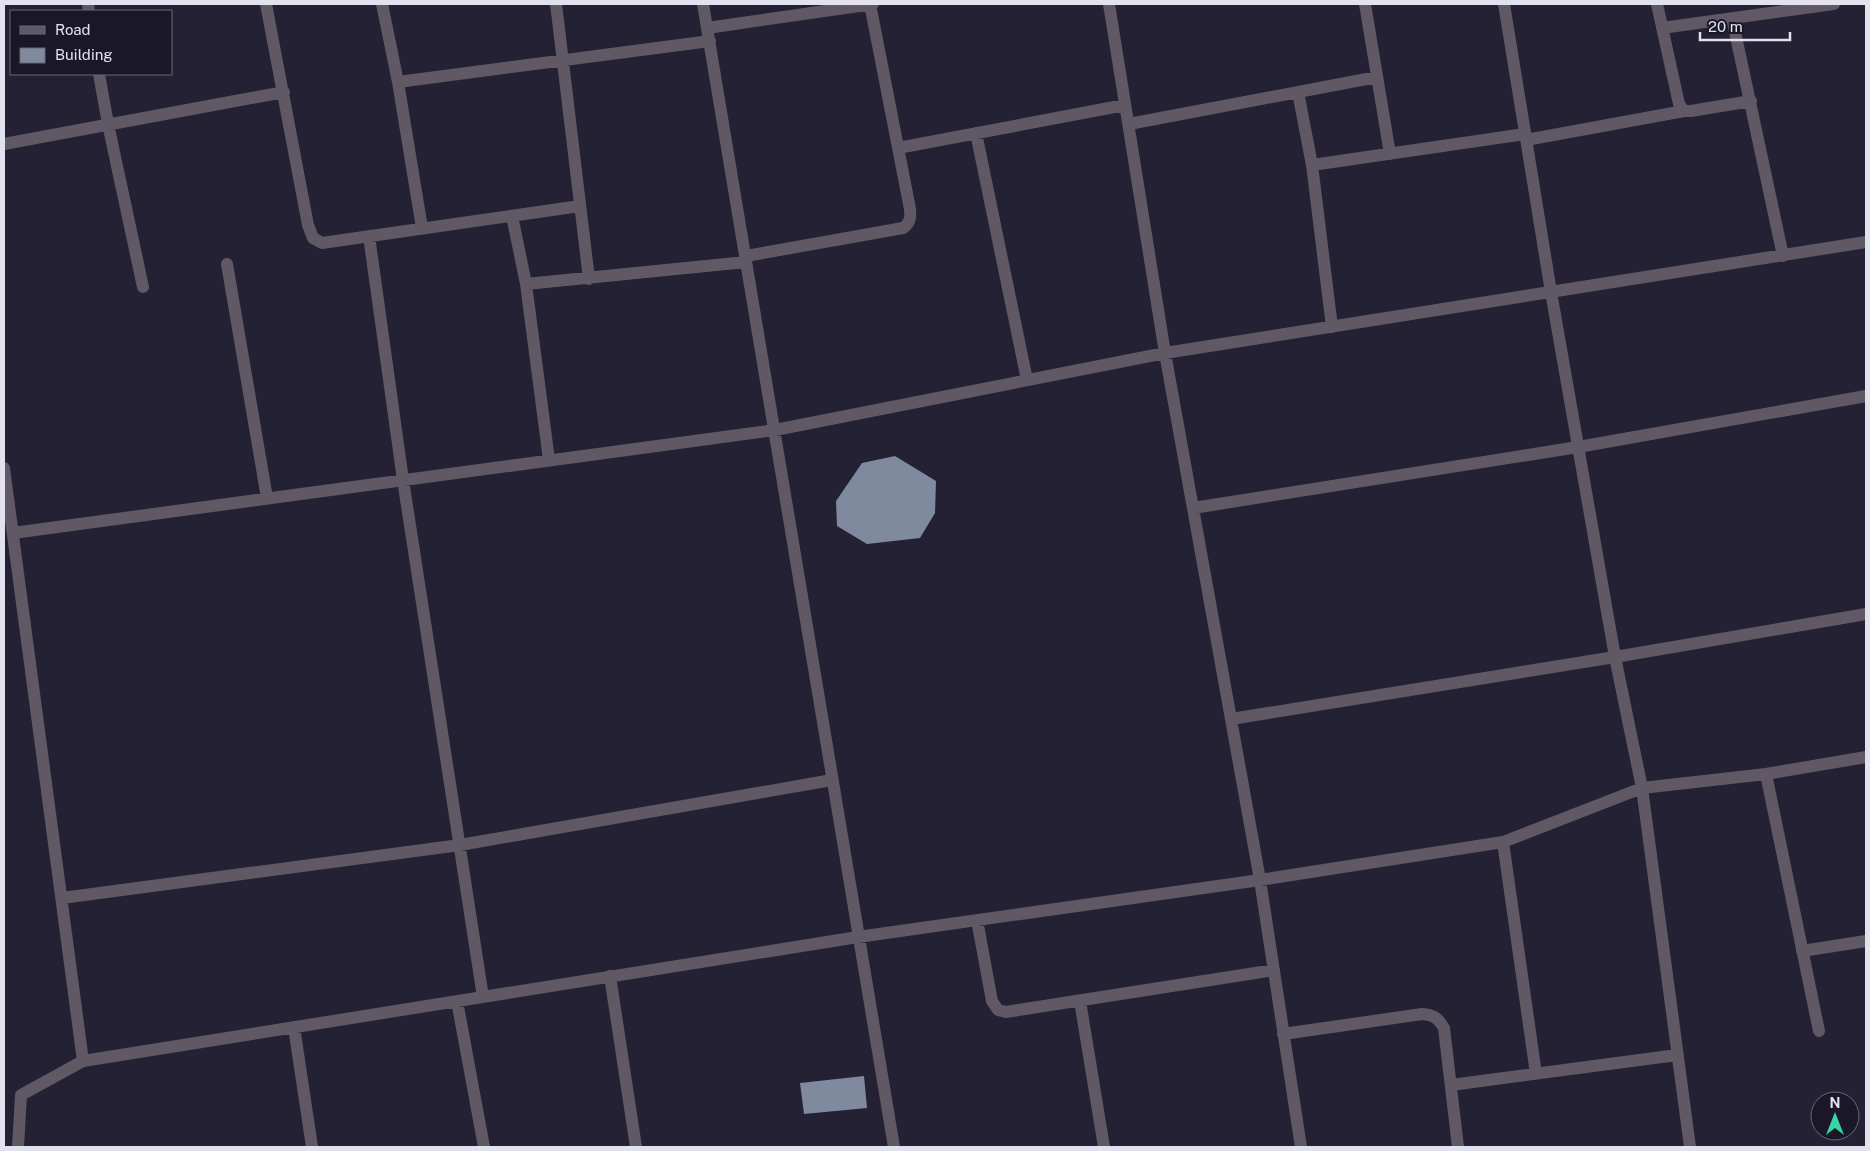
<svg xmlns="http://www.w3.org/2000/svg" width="1870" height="1151" font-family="'Public Sans',sans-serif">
<rect width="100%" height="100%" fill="#232133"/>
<!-- building -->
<path fill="#808a9f" d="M895 456 936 481 935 513 920 538 867 544 837 526 836 501 862 463Z
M864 1076 867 1108 804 1114 800 1083Z"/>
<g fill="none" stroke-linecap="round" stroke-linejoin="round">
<!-- minor -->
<path stroke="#605864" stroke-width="12" d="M88 4 89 11
M266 4 308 225 313 238 322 243 580 206
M382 4 398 82 422 228
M556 4 589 279
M703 4 894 1147
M1109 4 1165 353 1260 880 1301 1147
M1365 4 1390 154
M1504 4 1551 292 1615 657 1642 788 1690 1147
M1657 4 1679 104 1684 111H1691L1751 101
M1732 18 1783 256
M707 28 873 4
M1662 28 1834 4
M99 74 108 124 143 287
M398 82 710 41
M1298 92 1312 165 1332 327
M1129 124 1377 77
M976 133 1027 380
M1526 140 1684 111
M4 144 284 92
M898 148 1125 105
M1312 165 1525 134
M512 216 526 284 549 460
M369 236 403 480 483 997
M746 256 903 228C910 223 911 218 910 209L870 4
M227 264 267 498
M526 284 746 262
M4 468 83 1061
M1193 508 1578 447 1866 396
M13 533 775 430 1165 353 1866 242
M1231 719 1615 657 1866 614
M1766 774 1819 1031
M1503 842 1536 1074
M62 898 460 845 832 780
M977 920 992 1001 998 1010 1006 1012 1274 970
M1802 951 1866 941
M610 976 636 1147
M457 1001 484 1147
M1080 1001 1104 1147
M294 1027 312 1147
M1283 1034 1422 1014C1434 1015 1438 1018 1444 1028L1458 1147
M1451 1085 1677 1055
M18 1147 21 1095 83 1061 858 937 1260 880 1503 842 1642 788 1766 774 1866 757"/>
</g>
<!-- border -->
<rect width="1870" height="1151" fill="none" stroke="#e2e1ee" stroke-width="10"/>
<!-- legend -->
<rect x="10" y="10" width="162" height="65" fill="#1a1728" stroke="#6a6877"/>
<rect x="20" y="26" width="25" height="8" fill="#605864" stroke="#6a6877"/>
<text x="55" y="35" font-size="15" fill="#e2e1ee">Road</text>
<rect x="20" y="48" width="25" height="15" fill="#808a9f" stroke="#6a6877"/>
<text x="55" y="60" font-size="15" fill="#e2e1ee">Building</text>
<!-- north arrow -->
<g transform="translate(1835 1116)"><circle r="24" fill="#1a1728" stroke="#6a6877"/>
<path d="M0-4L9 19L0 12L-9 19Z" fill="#37d4a6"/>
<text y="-8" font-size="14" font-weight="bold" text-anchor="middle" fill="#e2e1ee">N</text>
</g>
<!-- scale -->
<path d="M1700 32v8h90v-8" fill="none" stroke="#e2e1ee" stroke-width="2.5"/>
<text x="1708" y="32" font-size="15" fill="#e2e1ee" stroke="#1a1728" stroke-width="4" paint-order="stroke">20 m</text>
</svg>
